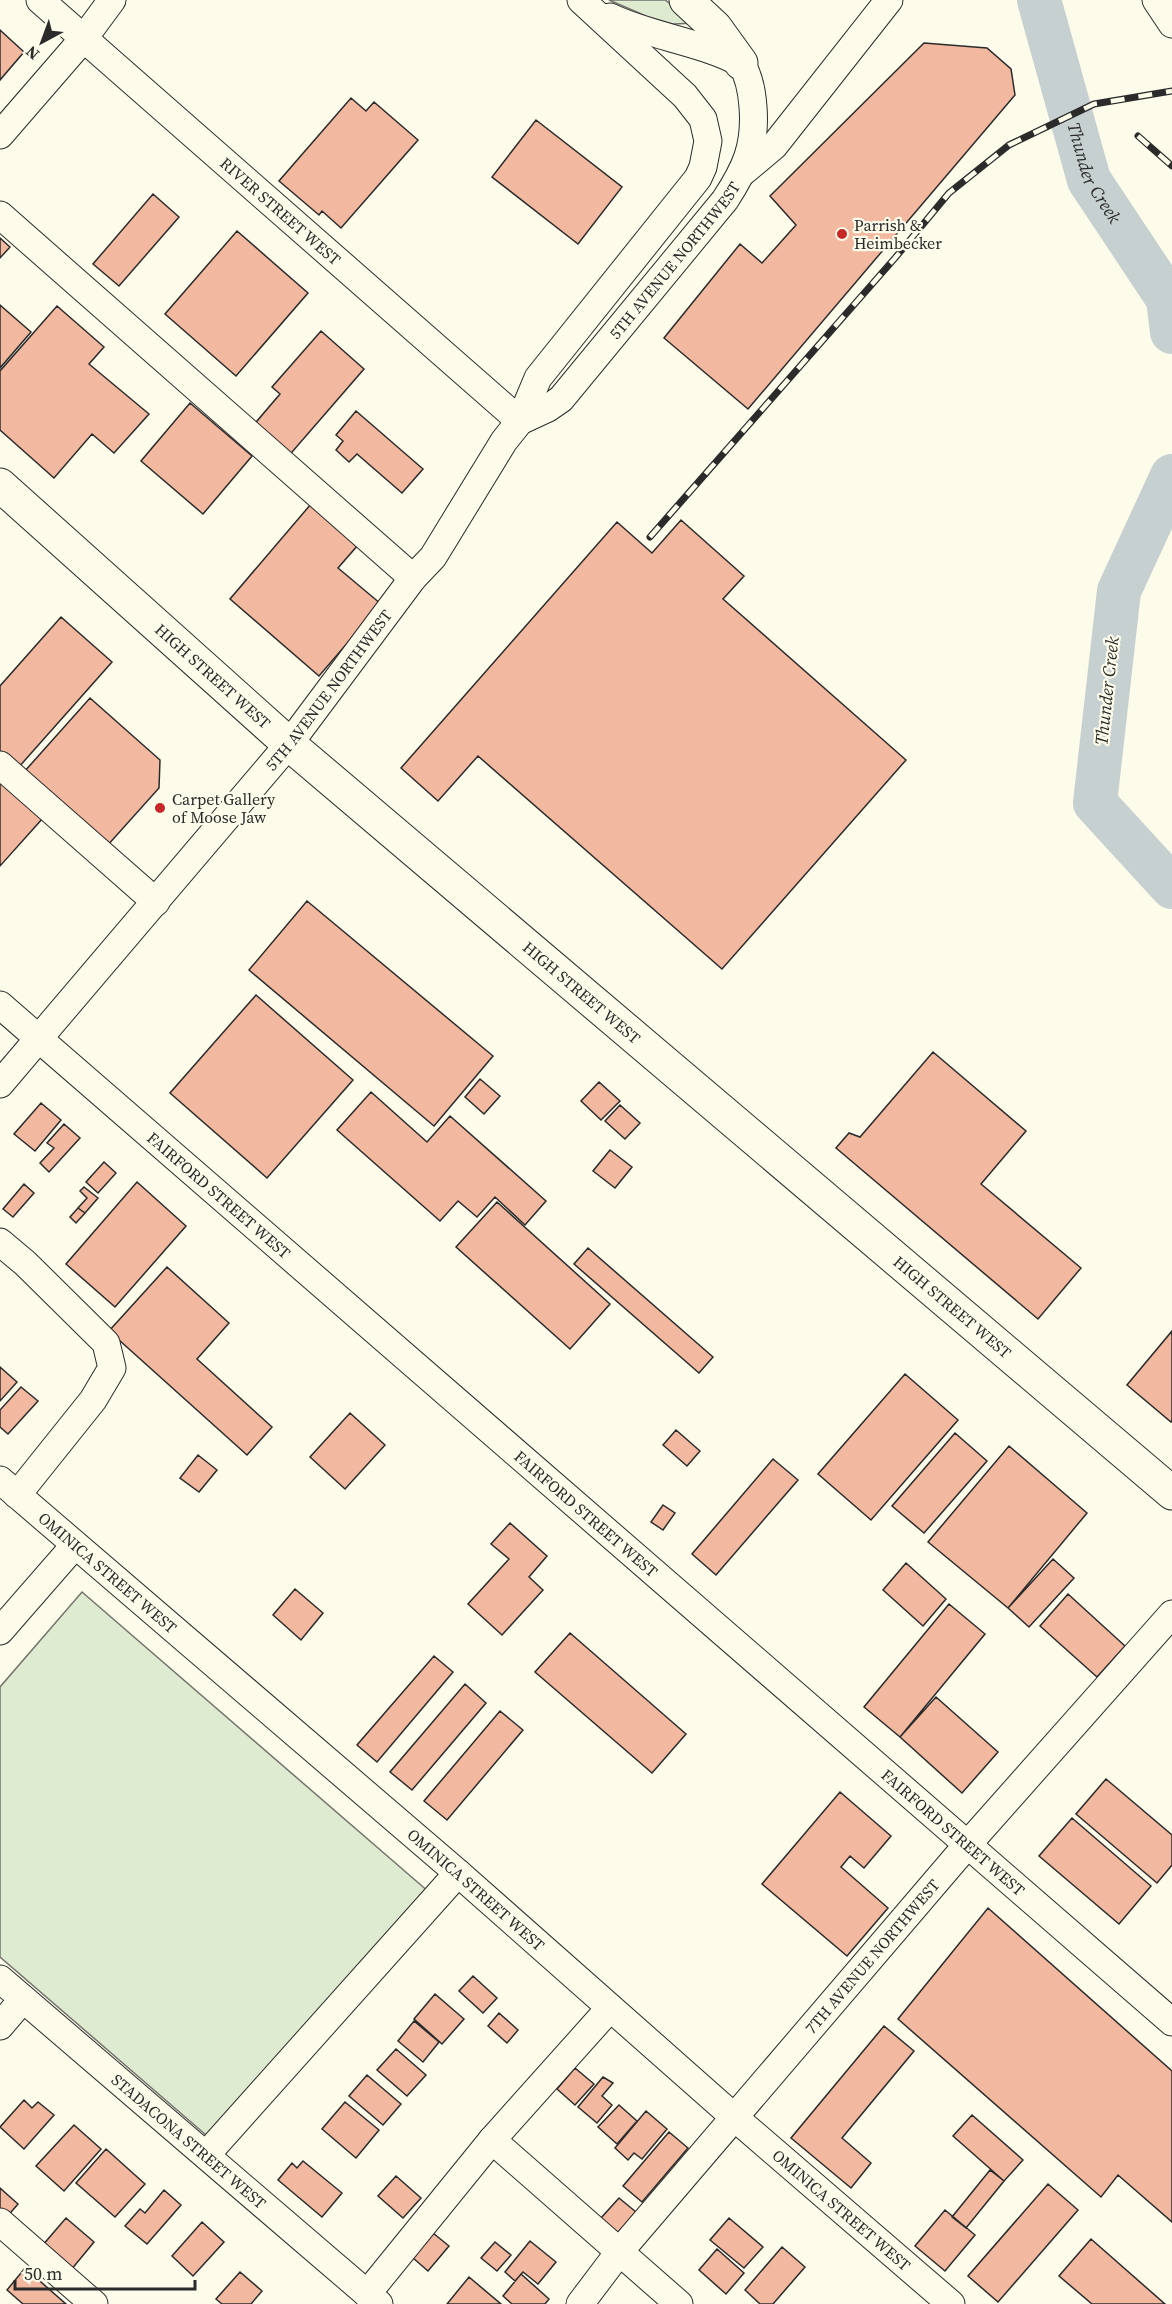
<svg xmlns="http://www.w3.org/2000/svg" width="1172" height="2304" font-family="'Source Serif 4',serif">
<rect width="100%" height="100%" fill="#fdfbea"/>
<!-- green -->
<path fill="#deebd1" stroke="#74746e" stroke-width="1.5" d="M609 0H665L697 23 673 24 646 16Z
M82 1592 437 1899 221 2148 0 1957V1687Z"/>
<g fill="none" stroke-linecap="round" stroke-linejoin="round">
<!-- river -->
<g stroke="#c7d0d0" stroke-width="44">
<path id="s1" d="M1039 0 1089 180 1168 299 1172 332"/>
<path d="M1172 476 1119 591 1095 803 1172 887"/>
</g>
</g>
<!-- building -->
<path fill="#f2b8a0" stroke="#2b2b2b" stroke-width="1.5" d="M0 30 24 52 0 80Z
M924 43 987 48 1011 69 1015 95 748 409 664 338 740 244 762 263 796 225 770 196Z
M351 98 366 111 374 102 418 140 341 228 322 211 319 215 279 181Z
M536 120 622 187 578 244 492 177Z
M153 194 179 217 119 286 93 264Z
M237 231 308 293 236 376 165 314Z
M0 238 10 247 0 258Z
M0 305 31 332 0 368Z
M57 306 104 347 89 364 149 414 114 453 92 434 54 478 0 430V371Z
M321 331 364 369 286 459 251 428 280 394 272 387Z
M190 403 252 456 203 514 141 461Z
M356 411 423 469 402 493 357 454 349 462 336 450 343 441 336 435Z
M311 504 358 545 338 568 381 604 319 676 230 599Z
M681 520 744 576 723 599 906 760 722 969 478 756 438 801 401 768 617 522 652 553Z
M61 617 112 662 18 768 0 752V686Z
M90 698 160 760 159 788 107 846 24 772Z
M0 780 43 818 0 866Z
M307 901 493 1056 434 1126 249 970Z
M256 995 353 1080 267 1178 170 1093Z
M933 1052 1026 1131 981 1184 1081 1268 1038 1319 836 1148 849 1133 860 1137Z
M480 1079 500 1096 484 1114 465 1097Z
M599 1082 620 1101 601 1120 581 1101Z
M371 1092 427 1142 450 1116 546 1201 525 1225 495 1197 477 1217 458 1201 440 1221 337 1130Z
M41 1103 61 1120 35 1151 14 1134Z
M620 1105 640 1123 625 1139 605 1121Z
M64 1124 80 1138 49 1172 40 1163 54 1148 47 1143Z
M610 1150 632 1167 615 1188 593 1171Z
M104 1162 116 1173 98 1193 86 1182Z
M137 1182 186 1226 115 1307 66 1264Z
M24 1184 34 1193 13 1217 3 1209Z
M84 1187 98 1198 85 1213 78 1208 87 1198 80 1191Z
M497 1202 610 1304 570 1349 456 1247Z
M78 1208 85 1213 76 1223 70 1217Z
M588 1248 713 1357 699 1373 574 1264Z
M167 1267 229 1323 197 1359 272 1427 247 1455 109 1331Z
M1172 1331V1420L1171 1422 1127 1385Z
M0 1367 17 1382 0 1401Z
M905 1374 958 1420 871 1520 818 1474Z
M21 1387 38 1401 8 1434 0 1427V1410Z
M350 1413 385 1445 345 1489 310 1457Z
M676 1430 700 1451 687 1466 663 1445Z
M955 1433 987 1461 924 1533 892 1506Z
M1009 1446 1087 1513 1008 1608 928 1542Z
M198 1455 217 1470 199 1492 180 1478Z
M773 1459 798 1480 716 1575 692 1554Z
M663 1505 675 1513 663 1530 651 1522Z
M510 1523 547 1556 529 1577 543 1590 502 1635 468 1604 509 1559 491 1544Z
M1053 1559 1074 1578 1029 1627 1008 1608Z
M906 1563 946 1599 923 1626 883 1590Z
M295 1589 323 1613 301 1640 273 1615Z
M1068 1594 1125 1646 1097 1677 1040 1626Z
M949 1604 985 1634 900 1737 864 1707Z
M570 1633 686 1734 652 1773 535 1672Z
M434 1656 453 1672 377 1762 357 1745Z
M465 1684 486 1703 412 1790 390 1772Z
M936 1697 998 1752 962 1793 900 1737Z
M500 1711 523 1730 447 1820 424 1801Z
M1106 1779 1172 1835V1865L1157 1883 1076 1814Z
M840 1792 891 1836 864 1868 850 1856 841 1867 888 1908 847 1956 762 1884Z
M1072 1818 1151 1886 1119 1924 1039 1856Z
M988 1908 1172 2071V2222L1118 2175 1101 2197 898 2019Z
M473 1976 497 1998 483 2013 459 1991Z
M435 1994 464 2019 442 2044 414 2019Z
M499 2013 518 2030 507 2043 488 2026Z
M414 2021 439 2042 423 2062 398 2041Z
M884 2026 914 2051 842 2138 871 2163 851 2188 791 2138Z
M396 2049 426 2075 407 2096 377 2070Z
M575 2068 594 2084 575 2105 557 2089Z
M367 2075 401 2104 383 2125 349 2096Z
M603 2077 613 2083 602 2096 612 2105 597 2123 578 2107Z
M24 2100 32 2108 38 2102 54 2115 24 2149 0 2127Z
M345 2102 379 2130 356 2158 322 2129Z
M619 2105 637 2121 617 2144 598 2127Z
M646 2111 667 2129 642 2159 634 2153 628 2160 615 2148Z
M972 2115 1023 2160 1004 2181 953 2136Z
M74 2125 101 2149 64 2191 36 2166Z
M669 2132 688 2148 642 2202 623 2186Z
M106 2149 145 2184 115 2217 76 2183Z
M303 2161 342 2193 322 2217 278 2180 292 2163 297 2168Z
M990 2170 1004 2181 966 2228 952 2217Z
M396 2176 421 2198 403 2218 378 2196Z
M1048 2184 1078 2210 998 2302 968 2276Z
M0 2188 18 2204 6 2218 0 2213Z
M164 2190 181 2205 147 2244 125 2226 140 2209 145 2213Z
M619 2198 636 2212 618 2233 601 2218Z
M945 2210 975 2235 945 2271 915 2246Z
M66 2218 94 2242 71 2270 42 2246Z
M729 2218 763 2247 744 2268 710 2240Z
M202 2222 224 2242 193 2276 172 2256Z
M433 2233 449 2246 428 2271 413 2258Z
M1091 2239 1165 2304H1092L1059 2276Z
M530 2241 556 2262 538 2284 523 2272 515 2281 505 2272Z
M495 2242 511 2255 497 2271 481 2258Z
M782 2247 805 2267 773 2304H760L745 2290Z
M717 2249 744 2273 726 2294 699 2270Z
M25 2268 66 2304H23L7 2290Z
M240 2272 262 2291 251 2304H222L216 2299Z
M521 2274 549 2299 545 2304H512L503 2296Z
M469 2277 501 2304H447Z"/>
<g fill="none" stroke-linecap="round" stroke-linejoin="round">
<defs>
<g id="minor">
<path id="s2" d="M40 0 520 421"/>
<path d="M1156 0 1172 24"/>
<path d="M0 135 84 38 112 0"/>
<path d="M743 172 774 146 889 0"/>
<path d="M0 215 413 578"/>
<path id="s3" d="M520 421 548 408 561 399 725 200C746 168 756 146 753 107 752 92 749 76 741 63 699 41 652 37 610 17"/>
<path d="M0 765 156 902"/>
<path id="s4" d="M0 1005 1172 2022"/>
<path id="s5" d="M0 1084 289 744 413 578 433 557 504 441 520 421 538 378 698 178 703 167 708 141 703 119 685 96 581 0"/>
<path d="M0 1242 25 1263 106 1343 112 1368 93 1400 17 1495"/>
<path id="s6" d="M0 1480 458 1873 734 2117 951 2304"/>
<path d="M0 1631 75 1545"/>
<path id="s7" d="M0 1979 379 2304"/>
<path d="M0 2026 23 1999"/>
<path d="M492 2140 610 2008"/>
<path d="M206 2155 458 1873"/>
<path d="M0 2222 94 2304"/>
<path d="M367 2294 492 2140 679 2304"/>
<path id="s8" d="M580 2304 620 2251 968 1844 1172 1614"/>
</g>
<g id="major">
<path d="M686 0 715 27 741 63"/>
<path id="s9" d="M0 485 289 744 1172 1493"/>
</g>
</defs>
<!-- minor casing -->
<use href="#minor" stroke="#2b2b2b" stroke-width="29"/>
<!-- major casing -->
<use href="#major" stroke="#2b2b2b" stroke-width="35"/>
<!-- minor -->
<use href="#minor" stroke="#fdfbea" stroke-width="27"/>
<!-- major -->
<use href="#major" stroke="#fdfbea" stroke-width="33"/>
<defs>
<path id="rail" d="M1138 136 1172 166
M650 537 895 258 949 193 1009 145 1094 104 1172 91"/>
</defs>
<!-- rail casing -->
<use href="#rail" stroke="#2b2b2b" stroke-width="7"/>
<!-- rail -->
<use href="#rail" stroke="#fdfbea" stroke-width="4.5" stroke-dasharray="14" stroke-linecap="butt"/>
</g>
<!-- markers -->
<g fill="#c62828" stroke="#fdfbea" stroke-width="2">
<circle cx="842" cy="234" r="6"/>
<circle cx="160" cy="808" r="6"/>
</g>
<g text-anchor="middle" stroke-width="4.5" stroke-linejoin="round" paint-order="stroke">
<!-- street labels -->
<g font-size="16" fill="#2b2b2b" stroke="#fdfbea">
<text dy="6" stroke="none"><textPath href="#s2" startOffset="320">RIVER STREET WEST</textPath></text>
<text dy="6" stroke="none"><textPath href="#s3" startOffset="226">5TH AVENUE NORTHWEST</textPath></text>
<text dy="6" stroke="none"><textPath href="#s9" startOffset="286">HIGH STREET WEST</textPath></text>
<text dy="6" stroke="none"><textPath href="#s5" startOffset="513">5TH AVENUE NORTHWEST</textPath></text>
<text dy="6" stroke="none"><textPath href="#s9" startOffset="772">HIGH STREET WEST</textPath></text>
<text dy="6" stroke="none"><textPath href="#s4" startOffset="290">FAIRFORD STREET WEST</textPath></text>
<text dy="6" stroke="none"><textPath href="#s9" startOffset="1258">HIGH STREET WEST</textPath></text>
<text dy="6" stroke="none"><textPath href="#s4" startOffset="776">FAIRFORD STREET WEST</textPath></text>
<text dy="6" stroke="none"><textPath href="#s6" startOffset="142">OMINICA STREET WEST</textPath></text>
<text dy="6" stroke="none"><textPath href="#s4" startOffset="1262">FAIRFORD STREET WEST</textPath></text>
<text dy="6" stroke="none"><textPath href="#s6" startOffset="628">OMINICA STREET WEST</textPath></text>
<text dy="6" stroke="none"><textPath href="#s8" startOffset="454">7TH AVENUE NORTHWEST</textPath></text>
<text dy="6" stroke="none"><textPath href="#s7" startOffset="249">STADACONA STREET WEST</textPath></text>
<text dy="6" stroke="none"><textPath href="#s6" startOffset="1114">OMINICA STREET WEST</textPath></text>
</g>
<!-- poi labels -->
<g font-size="16" fill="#2b2b2b" stroke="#fdfbea" text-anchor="start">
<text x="854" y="231">Parrish &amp;<tspan x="854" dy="18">Heimbecker</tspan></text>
<text x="172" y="805">Carpet Gallery<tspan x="172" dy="18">of Moose Jaw</tspan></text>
</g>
<!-- water labels -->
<g font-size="18" font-style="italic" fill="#2b2b2b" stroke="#fdfbea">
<text dy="6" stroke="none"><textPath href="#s1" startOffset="182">Thunder Creek</textPath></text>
<text transform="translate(1107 691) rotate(-84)" y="6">Thunder Creek</text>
</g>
</g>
<!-- north arrow -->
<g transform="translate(42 42) rotate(221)" stroke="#fdfbea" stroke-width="4.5" paint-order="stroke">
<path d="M0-4.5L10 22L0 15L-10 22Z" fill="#2b2b2b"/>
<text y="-9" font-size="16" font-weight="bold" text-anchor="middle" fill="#2b2b2b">N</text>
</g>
<!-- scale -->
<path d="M15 2280v9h180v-9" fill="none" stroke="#2b2b2b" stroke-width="3"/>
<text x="24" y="2280" font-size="18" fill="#2b2b2b" stroke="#fdfbea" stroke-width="4.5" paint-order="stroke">50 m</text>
</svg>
